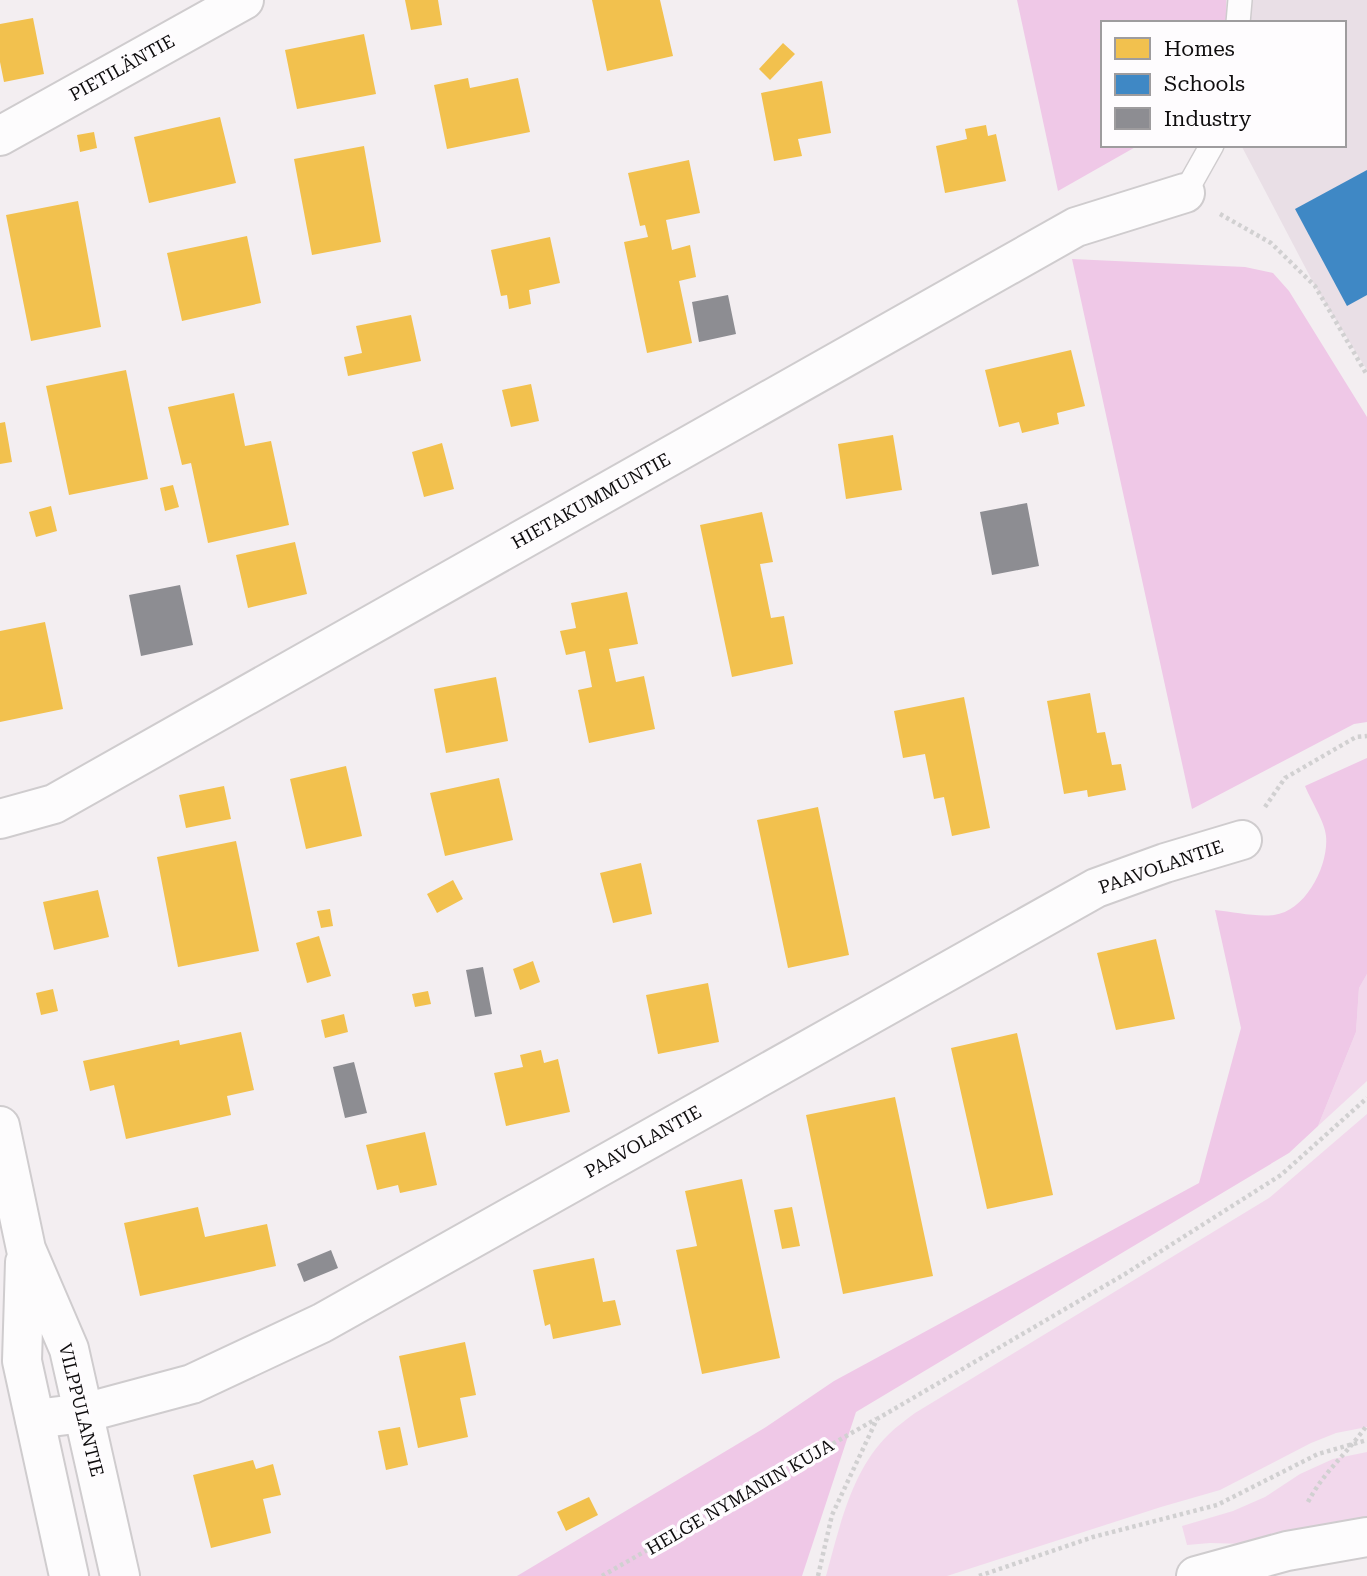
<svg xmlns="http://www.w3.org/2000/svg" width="1367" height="1576" font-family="'Roboto Serif',serif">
<rect width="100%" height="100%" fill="#f3eef1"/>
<!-- built -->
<path fill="#e9dfe6" d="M1226 0H1367V370L1315 286 1241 145H1344V23H1226Z"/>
<!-- green -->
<path fill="#f2d8ec" d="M1367 974V1081L1318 1126 1356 1032 1359 988Z
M1367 1114V1427L1336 1433 1311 1443 1220 1490 1161 1507 947 1576H826C840 1526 851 1471 889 1434 897 1426 906 1420 915 1413L1269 1198Z
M1367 1452V1527L1277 1545 1210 1543 1187 1545 1182 1526 1233 1511 1265 1497 1300 1474 1333 1459Z"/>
<!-- forest -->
<path fill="#efc8e7" d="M1017 0H1226V23H1103V145H1139L1058 191Z
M1072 259 1245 267 1273 273 1289 291 1367 417V722L1354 724 1192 809Z
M1367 758V974L1359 988 1356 1032 1318 1126 1289 1153 856 1412 802 1576H517L766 1427 834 1381 1199 1183 1241 1028 1215 910C1234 912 1255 917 1274 915 1306 911 1329 865 1326 836 1325 822 1310 799 1305 786Z"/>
<!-- homes -->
<path fill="#f2c14e" d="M405 0H438L442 25 411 30Z
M592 0H660L673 56 607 71Z
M33 18 44 74 4 82 0 62V24Z
M364 34 376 94 297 109 285 50Z
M783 43 795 54 770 80 759 69Z
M468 78 470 88 518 78 530 132 447 149 434 85Z
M822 81 831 133 798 139 802 156 774 161 761 93Z
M220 117 236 183 149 203 134 137Z
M986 125 988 136 996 134 1006 181 945 193 936 146 967 139 965 129Z
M94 132 97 148 80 152 77 135Z
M364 146 381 242 312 255 294 159Z
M689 160 700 213 666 220 672 250 690 245 696 277 679 281 692 343 647 353 624 242 648 237 645 225 640 226 628 173Z
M78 201 101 327 31 341 6 215Z
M247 236 261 303 182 321 167 253Z
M550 237 560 283 529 290 531 304 509 309 507 295 501 296 491 250Z
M411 315 421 361 348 376 344 357 362 353 356 326Z
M1071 350 1085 406 1057 413 1059 424 1022 433 1019 422 999 427 985 370Z
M126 370 148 479 69 495 46 386Z
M531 384 539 421 511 427 502 390Z
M234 393 245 446 271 441 289 525 208 543 191 463 182 465 168 407Z
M5 422 12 462 0 464V423Z
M893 435 902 490 846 499 838 444Z
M442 443 454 489 424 497 412 452Z
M173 485 179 507 165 511 160 488Z
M51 506 57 531 36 537 29 512Z
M762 512 773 562 760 564 771 618 784 616 793 664 732 677 700 525Z
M295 542 307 594 248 608 236 555Z
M627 592 638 644 609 649 616 682 644 676 655 729 589 743 578 690 592 687 585 651 566 655 560 631 576 628 571 603Z
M45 622 63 709 0 722V631Z
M496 677 508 741 446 753 434 689Z
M1090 693 1097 733 1105 732 1112 765 1121 764 1126 790 1088 797 1087 790 1064 794 1047 701Z
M964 697 990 828 952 836 944 797 934 799 925 754 903 758 894 711Z
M346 766 362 836 306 849 290 779Z
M499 778 513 840 445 856 430 793Z
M224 786 231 819 186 828 179 795Z
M818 807 849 955 788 968 757 820Z
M236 841 259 951 178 967 157 857Z
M641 863 652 914 613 923 600 873Z
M453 880 463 899 437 913 427 894Z
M98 890 109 937 54 950 43 902Z
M330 909 333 926 321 928 317 911Z
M319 936 331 976 307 983 296 943Z
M1156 939 1175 1019 1116 1030 1097 953Z
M533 961 540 982 520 990 513 969Z
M708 983 719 1042 658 1054 646 995Z
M53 989 58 1011 41 1015 36 993Z
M428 991 431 1004 415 1007 412 994Z
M344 1014 348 1032 325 1038 321 1020Z
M241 1032 254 1090 227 1096 231 1115 126 1139 114 1085 90 1091 83 1061 179 1040 180 1045Z
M1017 1033 1053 1195 987 1209 951 1048Z
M541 1050 544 1063 558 1059 570 1112 506 1126 494 1073 523 1067 520 1055Z
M895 1097 933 1276 843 1294 806 1115Z
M425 1132 437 1185 400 1193 398 1185 377 1190 366 1145Z
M742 1179 780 1358 702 1374 676 1250 697 1246 685 1191Z
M198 1207 205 1237 267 1224 276 1266 140 1296 124 1223Z
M792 1207 800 1246 782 1249 774 1210Z
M594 1258 603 1302 615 1300 621 1325 553 1339 550 1324 545 1326 533 1270Z
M465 1342 476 1395 460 1398 468 1437 418 1448 399 1356Z
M400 1427 408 1465 386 1470 378 1431Z
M253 1460 256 1469 273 1464 281 1495 263 1499 271 1533 211 1548 193 1475Z
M589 1497 598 1515 566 1531 557 1512Z"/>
<!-- schools -->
<path fill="#3f88c5" d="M1367 170V295L1347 306 1295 209Z"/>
<!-- industry -->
<path fill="#8d8d92" d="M728 295 736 334 699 342 692 302Z
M1027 503 1039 566 992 575 980 512Z
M180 585 193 645 141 656 129 595Z
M483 967 492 1014 475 1017 466 970Z
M354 1062 367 1113 345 1118 333 1067Z
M331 1250 338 1268 304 1282 297 1264Z"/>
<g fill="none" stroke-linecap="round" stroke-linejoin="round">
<defs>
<path id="lane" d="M1238 23 1240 0
M1185 193 1212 145"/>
<path id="street" d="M0 136 244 0
M0 819 54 804 1076 227 1185 193
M35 1419 84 1413 192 1384 322 1323 1096 888 1165 863 1242 840"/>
<path id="secondary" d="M0 1126 26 1249 69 1349 120 1576
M25 1262 22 1361 69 1576
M1196 1576 1287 1551 1367 1537"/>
</defs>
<!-- lane casing -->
<use href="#lane" stroke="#cfccce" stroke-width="26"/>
<!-- street casing -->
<use href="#street" stroke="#cfccce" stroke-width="42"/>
<!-- secondary casing -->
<use href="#secondary" stroke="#cfccce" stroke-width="42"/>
<!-- path -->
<path stroke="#d1d0d1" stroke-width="4.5" stroke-dasharray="3.5 3.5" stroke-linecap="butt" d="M1220 214 1271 243 1315 286 1367 375
M1265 807 1285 778 1356 737 1367 736
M1308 1502C1324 1471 1347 1454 1367 1425
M602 1576 876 1419
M818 1576 832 1515 877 1419 1125 1274 1281 1175 1367 1098
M979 1576 1093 1537 1217 1505 1318 1454 1367 1440"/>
<!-- lane -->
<use href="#lane" stroke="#fdfcfd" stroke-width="23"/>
<!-- street -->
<use href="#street" stroke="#fdfcfd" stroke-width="38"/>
<!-- secondary -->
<use href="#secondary" stroke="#fdfcfd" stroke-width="38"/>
</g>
<g text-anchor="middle" stroke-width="7" stroke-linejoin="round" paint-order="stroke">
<!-- street labels -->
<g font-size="18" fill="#0f0d0e" stroke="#fefcfe">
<text transform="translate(122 68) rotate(-29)" y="6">PIETILÄNTIE</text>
<text transform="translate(591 501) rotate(-29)" y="6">HIETAKUMMUNTIE</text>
<text transform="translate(1161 867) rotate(-19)" y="6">PAAVOLANTIE</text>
<text transform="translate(643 1142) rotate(-29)" y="6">PAAVOLANTIE</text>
<text transform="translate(81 1410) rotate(76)" y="6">VILPPULANTIE</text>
<text transform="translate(740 1497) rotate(-30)" y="6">HELGE NYMANIN KUJA</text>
</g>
</g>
<!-- legend -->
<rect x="1101" y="21" width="245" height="126" fill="#fefcfe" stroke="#9e9c9e" stroke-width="2"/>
<rect x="1115" y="38" width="35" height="21" fill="#f2c14e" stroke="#9e9c9e" stroke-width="2"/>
<text x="1164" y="56" font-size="21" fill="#0f0d0e">Homes</text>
<rect x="1115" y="74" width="35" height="21" fill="#3f88c5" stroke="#9e9c9e" stroke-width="2"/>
<text x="1164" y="91" font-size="21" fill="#0f0d0e">Schools</text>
<rect x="1115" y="108" width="35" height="21" fill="#8d8d92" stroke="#9e9c9e" stroke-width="2"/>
<text x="1164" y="126" font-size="21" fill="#0f0d0e">Industry</text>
</svg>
